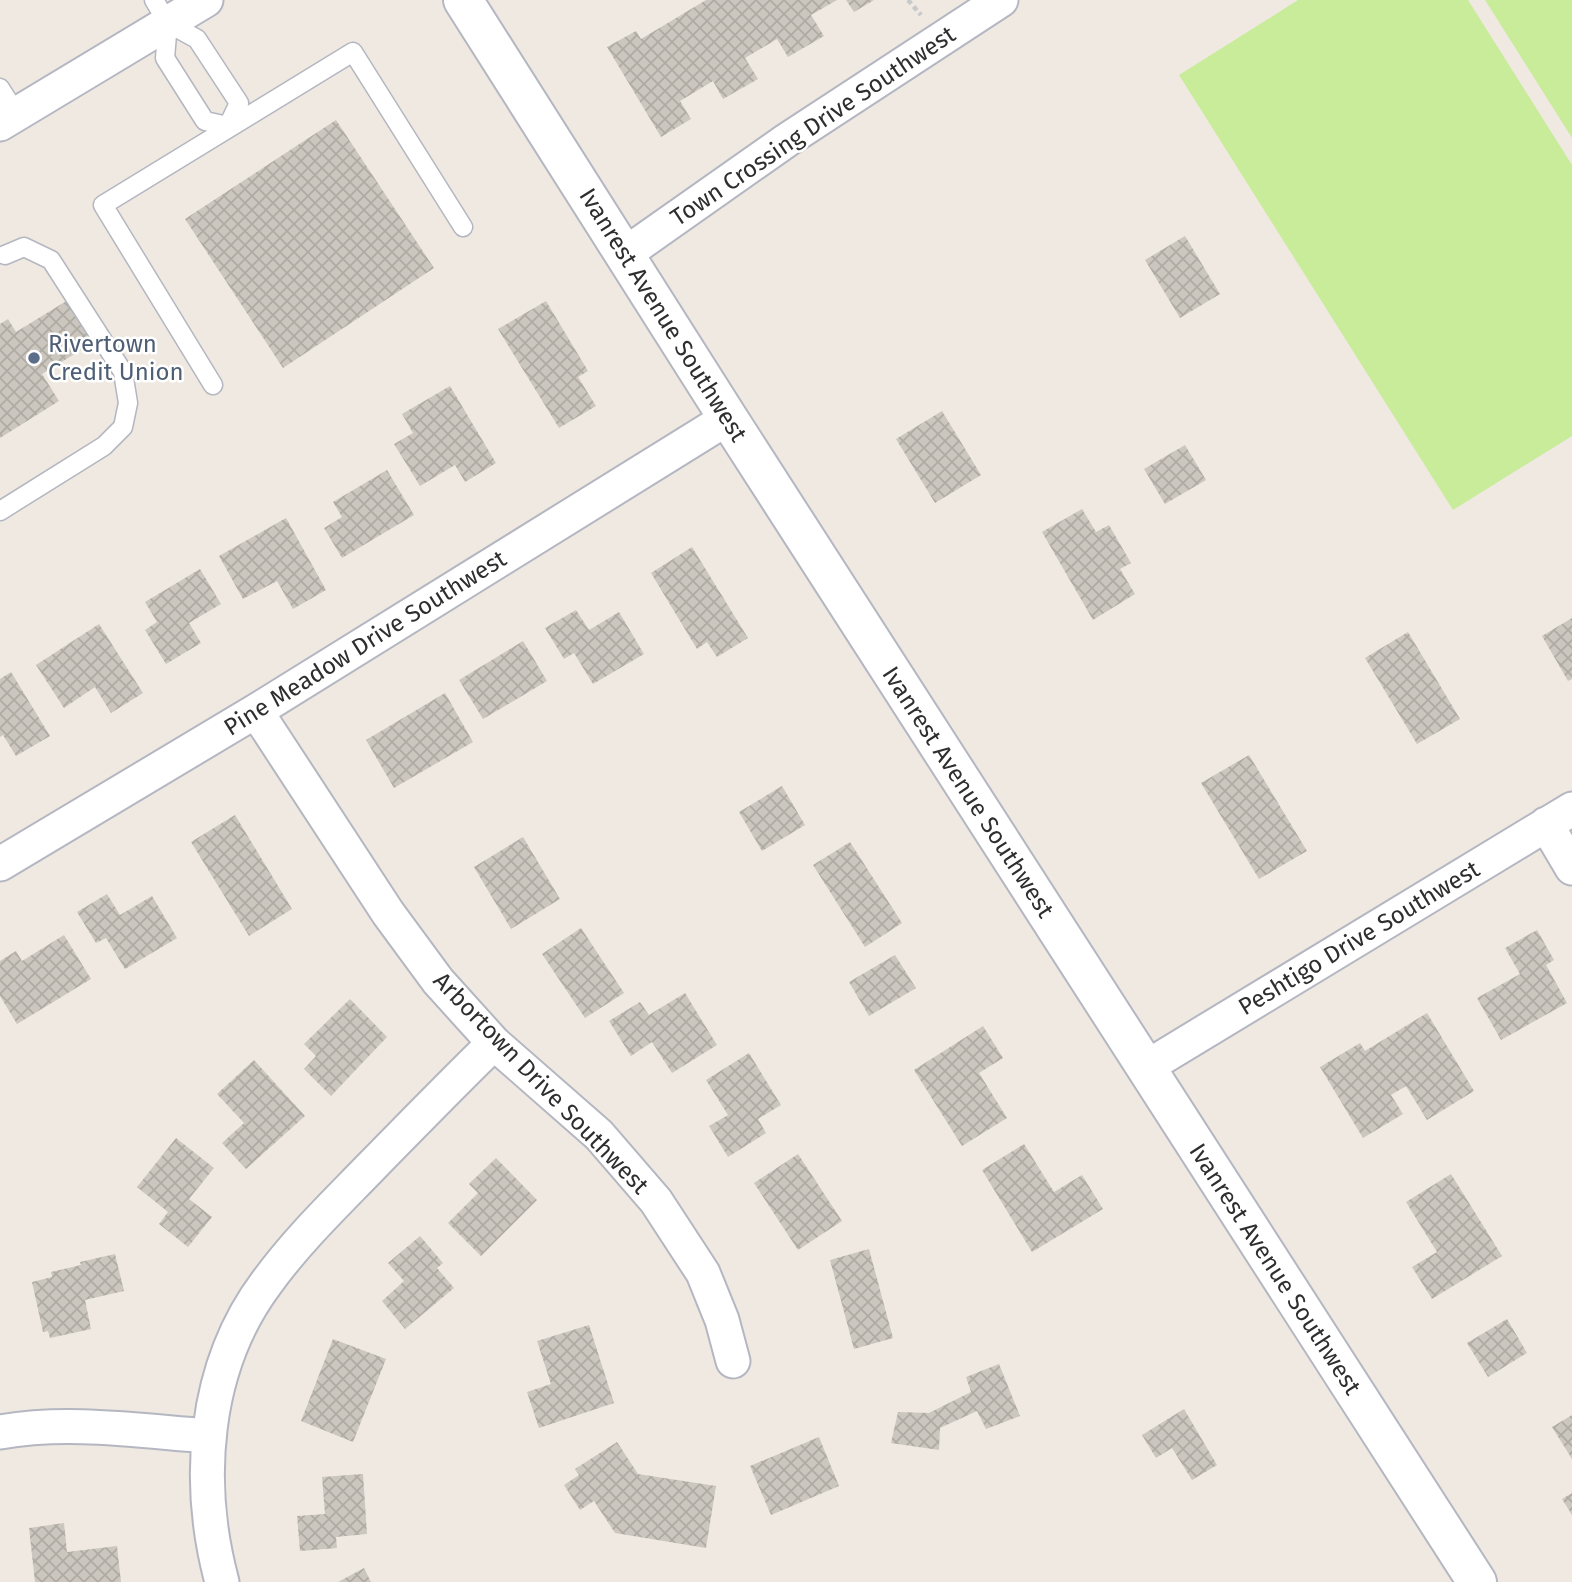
<svg xmlns="http://www.w3.org/2000/svg" width="1572" height="1582" font-family="'Fira Sans',sans-serif">
<defs>
<pattern id="building-cross-hatch" width="8" height="8" patternUnits="userSpaceOnUse" patternTransform="scale(1.75)"><rect width="8" height="8" fill="#cbc7bf"/><path d="M0 0l8 8M0 8l8-8" fill="none" stroke="#afaba4"/></pattern>
</defs>
<rect width="100%" height="100%" fill="#efe9e1"/>
<!-- pitch -->
<path fill="#c9ec9a" d="M1298 0H1468L1572 165V436L1453 510 1179 75Z
M1485 0H1572V138Z"/>
<!-- building -->
<path fill="url(#building-cross-hatch)" d="M706 0H837L811 15 824 36 788 57 777 39 745 58 758 79 723 99 713 81 680 101 691 119 661 137 607 47 636 31 641 39Z
M846 0H874L854 12Z
M336 120 434 268 283 368 185 219Z
M1185 236 1220 294 1180 318 1145 260Z
M68 300 94 342 42 374 59 401 0 438V324L8 319 16 332Z
M546 301 588 371 578 377 596 406 559 428 498 329Z
M450 386 496 463 465 482 455 465 420 486 394 444 413 433 402 414Z
M942 411 981 475 935 503 896 439Z
M1185 445 1206 480 1165 504 1144 469Z
M387 470 414 515 342 558 324 528 342 517 333 502Z
M1082 509 1096 532 1109 525 1131 563 1120 569 1135 594 1093 620 1042 532Z
M286 518 326 590 293 609 277 581 243 599 219 556Z
M692 547 748 638 717 657 707 642 697 649 651 573Z
M200 569 221 604 189 623 201 643 166 664 145 630 157 622 145 602Z
M576 610 589 630 619 612 644 654 593 684 574 653 564 659 545 628Z
M1572 618V679L1568 681 1542 636Z
M99 624 143 693 111 713 95 687 64 708 36 665Z
M1408 632 1460 719 1417 744 1365 658Z
M523 641 547 681 483 719 459 680Z
M11 672 50 736 16 756 3 735 0 737V679Z
M445 693 473 742 394 788 366 740Z
M1249 755 1307 851 1259 879 1201 783Z
M782 786 805 825 762 851 739 812Z
M235 815 292 909 249 936 191 842Z
M523 837 560 899 511 929 474 867Z
M850 842 902 923 865 947 813 865Z
M107 894 120 915 152 896 177 938 125 969 106 938 96 943 77 912Z
M581 928 624 993 585 1018 542 954Z
M1537 930 1554 960 1546 965 1567 1003 1501 1040 1477 998 1520 974 1505 948Z
M64 935 91 979 17 1024 0 996V961L16 951 22 961Z
M895 955 916 988 869 1016 849 982Z
M685 993 717 1045 672 1073 652 1042 631 1056 609 1021 640 1002 649 1015Z
M350 999 387 1037 331 1096 304 1069 316 1056 304 1044Z
M1427 1013 1474 1091 1427 1120 1406 1086 1391 1095 1403 1114 1363 1138 1320 1067 1360 1043 1365 1051Z
M983 1026 1003 1058 979 1073 1007 1118 962 1146 914 1070Z
M749 1053 781 1105 758 1119 766 1133 728 1157 709 1126 728 1115 706 1080Z
M254 1060 305 1116 246 1169 222 1143 244 1123 217 1094Z
M176 1138 214 1168 189 1199 212 1217 188 1247 159 1224 168 1212 137 1187Z
M1024 1144 1054 1192 1082 1175 1103 1209 1032 1252 982 1170Z
M798 1154 842 1221 798 1250 754 1183Z
M496 1158 537 1200 481 1256 448 1223 478 1193 469 1184Z
M1451 1174 1502 1256 1432 1299 1412 1267 1437 1252 1406 1202Z
M420 1236 443 1263 437 1268 454 1288 405 1329 382 1301 404 1281 388 1263Z
M869 1249 893 1338 854 1349 830 1260Z
M115 1254 124 1291 85 1300 91 1329 50 1338 48 1331 43 1332 32 1282 52 1277 51 1272 81 1265 80 1262Z
M1507 1319 1527 1353 1488 1377 1467 1343Z
M589 1325 614 1403 539 1428 527 1392 551 1384 537 1341Z
M333 1339 386 1359 353 1442 301 1421Z
M999 1364 1020 1416 986 1429 977 1411 940 1428 939 1450 891 1443 898 1412 929 1413 971 1392 966 1377Z
M1184 1409 1217 1465 1192 1480 1172 1448 1156 1458 1142 1435Z
M1572 1415V1459L1552 1427Z
M819 1437 839 1486 771 1515 750 1466Z
M617 1442 638 1474 716 1486 706 1548 615 1533 594 1501 580 1510 564 1485 579 1475 575 1469Z
M363 1474 367 1534 336 1537 337 1548 300 1551 297 1516 325 1514 322 1477Z
M1572 1493V1515L1562 1499Z
M64 1523 67 1552 117 1546 121 1582H35L29 1528Z
M364 1568 371 1582H338Z"/>
<g fill="none" stroke-linecap="round" stroke-linejoin="round">
<defs>
<path id="lane" d="M154 0 168 23 197 39 239 103 228 126
M168 23 165 58 205 121 228 126
M0 88 17 115
M213 385 103 205 353 52 463 227
M0 511 104 446 123 427 128 403 123 372 51 260 24 247 5 255"/>
<path id="street" d="M0 124 206 0
M625 254 787 140 1001 0
M256 711 388 913 438 981 494 1043 599 1135 656 1201 703 1273 722 1320 733 1361
M1546 824 1572 868
M0 864 256 711 728 418
M1145 1068 1572 809
M0 1432C68 1420 140 1431 208 1436
M222 1582C195 1482 203 1367 267 1282 296 1242 332 1207 367 1171 409 1128 451 1085 494 1043"/>
<path id="secondary" d="M463 0 728 418 1477 1582"/>
</defs>
<!-- lane casing -->
<use href="#lane" stroke="#b4b7c1" stroke-width="21"/>
<!-- street casing -->
<use href="#street" stroke="#b4b7c1" stroke-width="37"/>
<!-- secondary casing -->
<use href="#secondary" stroke="#b4b7c1" stroke-width="42"/>
<!-- path -->
<path stroke="#c9c9c9" stroke-width="4.5" stroke-dasharray="5 3.5" stroke-linecap="butt" d="M908 0 921 15"/>
<!-- lane -->
<use href="#lane" stroke="#fff" stroke-width="18"/>
<!-- street -->
<use href="#street" stroke="#fff" stroke-width="33"/>
<!-- secondary -->
<use href="#secondary" stroke="#fff" stroke-width="38"/>
</g>
<!-- markers -->
<circle fill="#5c6f8a" stroke="#fff" stroke-width="2.5" cx="34" cy="358" r="7"/>
<g text-anchor="middle" stroke-width="5" stroke-linejoin="round" paint-order="stroke">
<!-- street labels -->
<g font-size="24" fill="#2e2e2e" stroke="#fff">
<text transform="translate(813 126) rotate(-34)" y="8">Town Crossing Drive Southwest</text>
<text transform="translate(663 315) rotate(58)" y="8">Ivanrest Avenue Southwest</text>
<text transform="translate(365 643) rotate(-32)" y="8">Pine Meadow Drive Southwest</text>
<text transform="translate(968 792) rotate(57)" y="8">Ivanrest Avenue Southwest</text>
<text transform="translate(1359 938) rotate(-31)" y="8">Peshtigo Drive Southwest</text>
<text transform="translate(541 1083) rotate(46)" y="8">Arbortown Drive Southwest</text>
<text transform="translate(1275 1269) rotate(57)" y="8">Ivanrest Avenue Southwest</text>
</g>
<!-- service labels -->
<g font-size="24" fill="#4e5e75" stroke="#fff" text-anchor="start">
<text x="48" y="352">Rivertown<tspan x="48" dy="28">Credit Union</tspan></text>
</g>
</g>
</svg>
